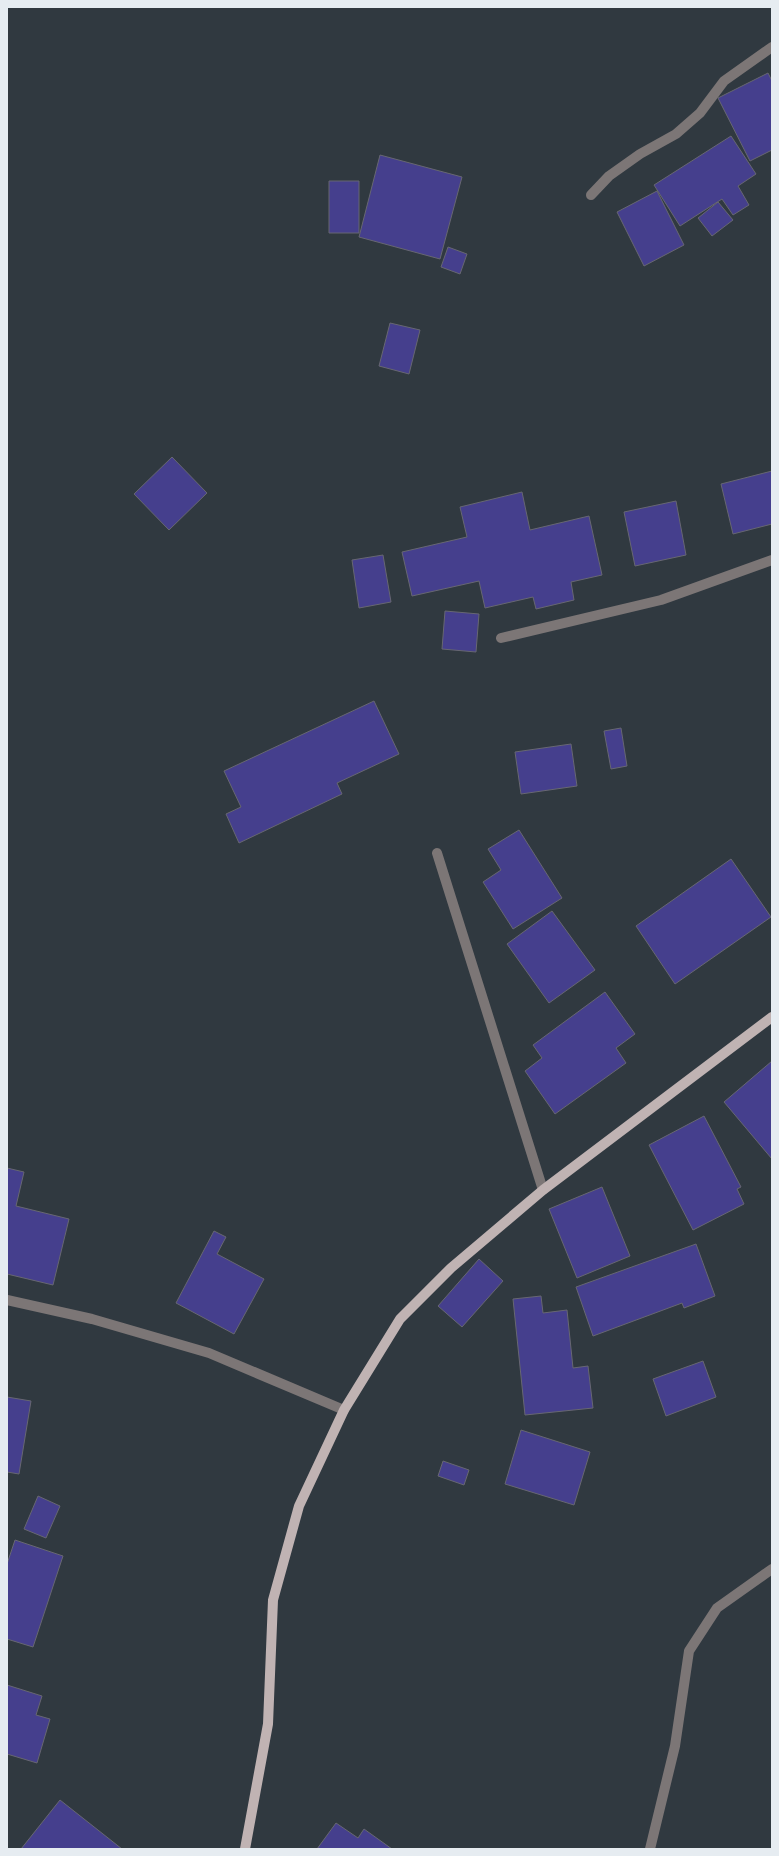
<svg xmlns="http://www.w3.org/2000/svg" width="779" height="1856" font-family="'Source Sans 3',sans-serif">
<rect width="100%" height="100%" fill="#303940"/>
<!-- building -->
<path fill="#453f8d" stroke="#676772" d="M768 73 772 81V150L750 161 718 98Z
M731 136 756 174 738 186 749 205 733 215 722 199 680 226 654 185Z
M380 155 462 177 440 259 359 237Z
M329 181H359V233H329Z
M657 191 684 245 644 266 617 212Z
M718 202 733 220 712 236 698 218Z
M448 247 467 254 460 274 441 267Z
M390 323 420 330 409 374 379 366Z
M172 457 207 493 169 530 134 494Z
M772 471V524L733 534 721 484Z
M522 492 530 530 589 516 602 575 571 582 574 600 536 609 533 597 485 608 479 581 412 596 402 552 467 537 460 507Z
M676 501 686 555 635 566 624 512Z
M383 555 391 602 359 608 352 560Z
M445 611 479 614 476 652 442 649Z
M374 701 399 754 337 783 342 794 239 843 226 814 241 807 224 771Z
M621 728 627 766 611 769 604 731Z
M571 744 577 786 521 794 515 752Z
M519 830 562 898 513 929 483 882 501 870 488 849Z
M731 859 771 917 675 984 636 926Z
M552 911 595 970 549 1003 507 944Z
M605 992 635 1034 616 1048 626 1063 555 1114 525 1071 542 1058 533 1045Z
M772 1061V1159L724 1102Z
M704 1116 741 1187 737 1189 744 1204 693 1230 649 1145Z
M7 1168 24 1172 16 1206 69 1219 53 1285 7 1274Z
M602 1187 630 1256 577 1278 549 1209Z
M214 1231 226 1237 217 1254 264 1279 234 1334 176 1303Z
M696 1244 715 1296 684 1308 682 1303 593 1336 576 1287Z
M479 1259 503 1281 462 1327 438 1306Z
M541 1296 543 1313 567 1310 573 1368 588 1366 593 1408 525 1415 513 1299Z
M703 1361 716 1397 666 1416 653 1379Z
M7 1397 31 1401 19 1474 7 1472Z
M521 1430 590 1452 574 1505 505 1484Z
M443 1461 469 1470 464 1485 438 1476Z
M38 1496 60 1506 46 1538 24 1529Z
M15 1540 63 1556 33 1647 7 1639V1564Z
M7 1685 42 1696 36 1715 50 1719 37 1763 7 1754Z
M60 1800 122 1849H21Z
M336 1823 358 1838 364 1829 392 1849H317Z"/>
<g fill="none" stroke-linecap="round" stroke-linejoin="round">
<!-- minor -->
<path stroke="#7c7676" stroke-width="10" d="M591 195 609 176 640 154 676 134 700 113 724 81 772 47
M501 638 661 600 772 560
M437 853 543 1190
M7 1300 92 1319 209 1353 344 1410
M650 1849 675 1746 689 1651 717 1608 772 1569"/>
<!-- major -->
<path stroke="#c0b3b3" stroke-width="10" d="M245 1849 268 1724 273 1600 299 1506 344 1410 400 1319 451 1268 543 1190 772 1017"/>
</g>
<!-- border -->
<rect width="779" height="1856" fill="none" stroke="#e6ecf1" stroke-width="16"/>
</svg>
